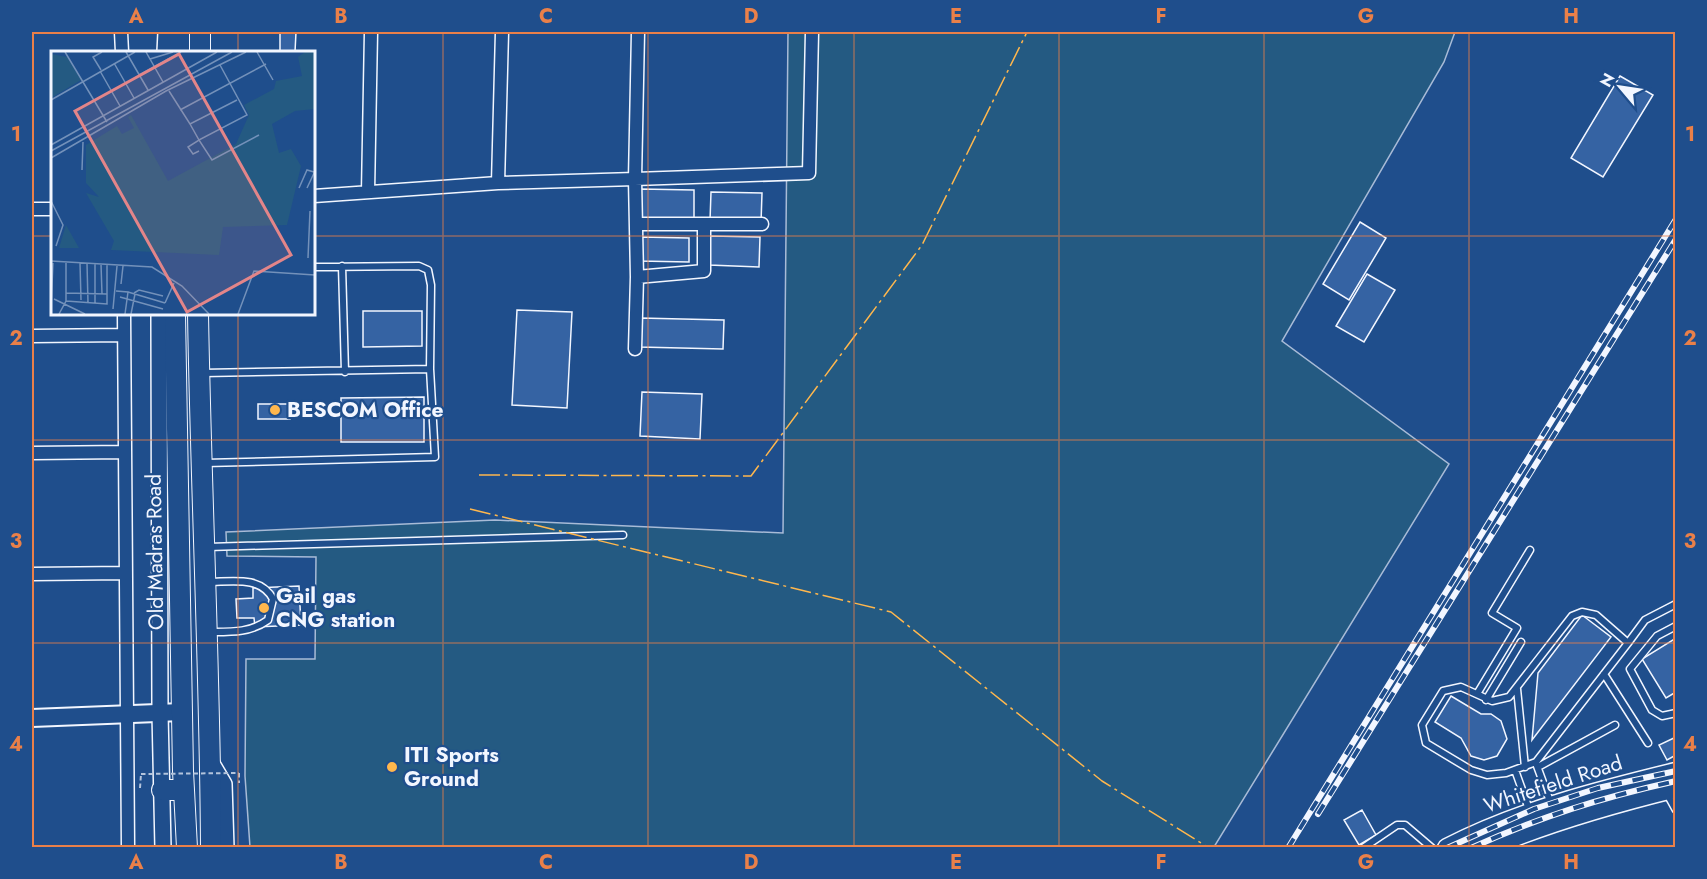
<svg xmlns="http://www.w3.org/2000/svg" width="1707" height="879" font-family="Jost,sans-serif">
<rect width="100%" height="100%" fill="#1f4e8c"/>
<!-- green -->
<path fill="#245a82" stroke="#a8bbd7" stroke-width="1.5" d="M788 32H1455L1444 62 1282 341 1449 464 1214 847H250L245 776 246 659H315L316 557 227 556 226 532 495 520 783 533Z"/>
<!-- building -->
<path fill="#3563a3" stroke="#f2f6ff" stroke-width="1.5" d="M280 32H296L295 52H280Z
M1620 76 1653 95 1603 177 1571 158Z
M640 189 694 190V220L640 219Z
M711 192 762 193 761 223 710 221Z
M1360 222 1386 238 1349 300 1323 284Z
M710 236 760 237 759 267 709 265Z
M640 237 689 238V262L639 261Z
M1367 274 1395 290 1364 342 1336 326Z
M517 310 572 312 567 408 512 405Z
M363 311H422V346L363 347Z
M640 318 724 320 723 349 639 347Z
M642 392 702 394 700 439 640 436Z
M424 397V442H341V398Z
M258 404H290V419H258Z
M299 586 301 625 255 627 254 618H237L236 599 253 598V588Z
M1582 615 1611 637 1532 740 1538 673Z
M1676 638V692L1666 698 1642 659Z
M1451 696 1481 714H1491L1501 721 1507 739 1497 756 1484 760 1471 756 1461 738 1435 722Z
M1676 737V755L1667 760 1659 745Z
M1362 810 1376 835 1359 845 1344 820Z"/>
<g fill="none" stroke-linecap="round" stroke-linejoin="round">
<defs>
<path id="service" d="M342 266 345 372
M203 373 430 369
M205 463 435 457 430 369 431 285 428 270 419 266 314 267
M208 547 623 535
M207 582C231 582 260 575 273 599L268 620C250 633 231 632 209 632
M1582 612 1596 615 1628 643 1536 762 1506 773 1487 775 1471 770 1426 743 1422 725 1443 691 1461 687 1492 701 1509 697 1572 616Z
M1676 626 1657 636 1630 669 1652 710 1662 716 1676 713
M1628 643 1645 620 1676 604
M1604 674 1648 743
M1517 689 1525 767
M1477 694 1517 628 1492 613 1530 550
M1486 700 1521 642
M1537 766 1551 804
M1538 767 1615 725
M1515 770 1530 812
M1666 792 1676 810
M1363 848 1397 825H1405L1432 848"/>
<path id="minor" d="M121 32 122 52
M498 183 635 179 638 32
M368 192 371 32
M314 196 498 183 502 32
M32 209H52
M636 224H762
M704 225V271L637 277 635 179 809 173 812 32
M124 314 128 848
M32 336 124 335
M635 349 637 277
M32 453 125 452
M32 574 125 573"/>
<path id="tertiary" d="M165 52 166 32
M159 314 160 713 163 848
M211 762 224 784 226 848"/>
<path id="secondary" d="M32 718 182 712"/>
<path id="primary" d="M1447 848C1519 811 1598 791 1676 772
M1487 848C1548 822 1611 804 1676 788"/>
<path id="trunk" d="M179 52V32
M200 52V32
M175 314 183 771 187 848
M198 314C201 492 210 669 211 848
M162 790H184"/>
</defs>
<!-- service casing -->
<use href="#service" stroke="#f2f6ff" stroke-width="9"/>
<!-- minor casing -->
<use href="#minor" stroke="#f2f6ff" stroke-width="15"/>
<!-- tertiary casing -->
<use href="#tertiary" stroke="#f2f6ff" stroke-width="18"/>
<!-- secondary casing -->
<use href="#secondary" stroke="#f2f6ff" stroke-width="20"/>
<!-- primary casing -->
<use href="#primary" stroke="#f2f6ff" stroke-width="21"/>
<!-- trunk casing -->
<use href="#trunk" stroke="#f2f6ff" stroke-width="22"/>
<!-- path -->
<path stroke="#b3c4dc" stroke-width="2" stroke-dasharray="4.5 3" stroke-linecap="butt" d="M239 773V783
M140 788 141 774"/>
<!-- service -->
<use href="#service" stroke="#1f4e8c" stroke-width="6"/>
<!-- minor -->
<use href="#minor" stroke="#1f4e8c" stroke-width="12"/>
<!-- tertiary -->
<use href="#tertiary" stroke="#1f4e8c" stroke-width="15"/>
<!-- secondary -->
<use href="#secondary" stroke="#1f4e8c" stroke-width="16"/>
<!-- primary -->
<use href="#primary" stroke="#1f4e8c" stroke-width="18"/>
<!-- trunk -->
<use href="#trunk" stroke="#1f4e8c" stroke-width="20"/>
<defs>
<path id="rail" d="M1318 814 1676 239
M1288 848 1676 219
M1447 848 1534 809 1598 788 1676 771
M1471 848C1542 816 1600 798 1676 781"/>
</defs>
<!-- rail casing -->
<use href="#rail" stroke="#f2f6ff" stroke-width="6"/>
<!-- rail -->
<use href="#rail" stroke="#1f4e8c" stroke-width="4" stroke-dasharray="11" stroke-linecap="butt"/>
<!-- path-bridge -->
<path stroke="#b3c4dc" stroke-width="2" stroke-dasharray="4.5 3" stroke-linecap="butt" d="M141 774 239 773"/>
<!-- power -->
<path stroke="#ffb74d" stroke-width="1.5" stroke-dasharray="21 4.5 3 4.5" stroke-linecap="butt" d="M479 475 751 476 922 245 1027 32
M470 509 891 612 1102 781 1209 848"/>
</g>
<!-- grid -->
<path fill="none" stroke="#ea8049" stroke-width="1.5" stroke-opacity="0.55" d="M238 32V52M443 32V848M648 32V848M854 32V848M1059 32V848M1264 32V848M1469 32V848M32 236H52M314 236H1676M238 314V848M32 440H1676M32 643H1676"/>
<!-- markers -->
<g fill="#ffb74d" stroke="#1f4e8c" stroke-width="2">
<circle cx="275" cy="410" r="6"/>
<circle cx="264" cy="608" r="6"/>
<circle cx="392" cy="767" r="6"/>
</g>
<g text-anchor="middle" stroke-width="4.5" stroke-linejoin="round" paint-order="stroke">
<!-- poi labels -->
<g font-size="21" font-weight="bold" fill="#f2f6ff" stroke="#1f4e8c" text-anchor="start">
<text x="287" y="417">BESCOM Office</text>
<text x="276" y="603">Gail gas<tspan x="276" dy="24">CNG station</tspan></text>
<text x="404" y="762">ITI Sports<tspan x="404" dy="24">Ground</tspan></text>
</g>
<!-- street labels -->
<g font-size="21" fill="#f2f6ff" stroke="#1f4e8c">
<text transform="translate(155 552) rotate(-91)" y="7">Old Madras Road</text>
<text transform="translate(1553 784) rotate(-18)" y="7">Whitefield Road</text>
</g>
</g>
<!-- overview -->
<g transform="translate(51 51)">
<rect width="264" height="264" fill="#1f4e8c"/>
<path d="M254 1H264V58L244 60 221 73 228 102 240 98 250 115 236 174 172 176 168 204 60 199 63 190 35 142 48 146 35 132V94L66 75 71 83 83 77 77 66 80 64 117 130 185 93 198 64 193 54 223 38 225 30 251 25 247 6ZM0 3 16 6 30 29 0 47ZM15 174 28 197H8Z" fill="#245a82"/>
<path fill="none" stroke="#7391ba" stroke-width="1.5" d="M14 1 56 71M75 1 97 39M95 1 99 8 122 1M206 1 222 29M99 8 112 31M63 12 83 47M50 19 42 6 51 1M49 20 69 55M88 24 130 1M118 40 139 73 186 49M0 49 84 1M129 59 215 13M139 73 148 89 196 64 169 14M0 94 166 1M0 100 181 1M148 100 142 103 137 96 148 89 161 109 208 84M0 107 115 40 195 1M31 119 32 91M248 137 256 119 263 121M256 137 264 120M0 150 12 174 5 195M257 207 259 160M0 210 101 216 131 235 158 263M29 212 30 249M36 212 37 252M44 213V253M50 213 51 243M70 233 72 215M65 240 77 241 74 263M77 241 114 252M15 242 56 243M83 242 88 239 112 245M69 246 112 258M3 248 34 263M15 250 56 253V214M114 252 123 232M0 256 2 212M62 258 66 215M8 263 15 250V212M80 263 84 243M187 263 203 220 264 224"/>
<path fill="#e38589" fill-opacity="0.15" stroke="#e38589" stroke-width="3" d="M128 3 240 204 136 261 24 60Z"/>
<rect width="264" height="264" fill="none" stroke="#f2f6ff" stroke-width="3"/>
</g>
<!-- border -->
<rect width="1707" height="879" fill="none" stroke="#1f4e8c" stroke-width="66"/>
<!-- north arrow -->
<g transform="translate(1620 87) rotate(299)" stroke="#1f4e8c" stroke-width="4.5" paint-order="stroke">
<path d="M0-4.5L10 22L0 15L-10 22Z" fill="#f2f6ff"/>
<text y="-9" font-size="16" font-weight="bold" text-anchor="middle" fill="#f2f6ff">N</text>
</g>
<rect x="33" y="33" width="1641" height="813" fill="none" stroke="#ea8049" stroke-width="2"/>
<g font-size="20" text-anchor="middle" font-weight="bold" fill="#ea8049">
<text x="136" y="23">A</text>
<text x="341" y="23">B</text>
<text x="546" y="23">C</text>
<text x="751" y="23">D</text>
<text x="956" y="23">E</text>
<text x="1161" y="23">F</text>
<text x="1366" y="23">G</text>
<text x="1571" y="23">H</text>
<text x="16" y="141">1</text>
<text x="1690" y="141">1</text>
<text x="16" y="345">2</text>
<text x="1690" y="345">2</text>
<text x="16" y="548">3</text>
<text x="1690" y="548">3</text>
<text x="16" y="751">4</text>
<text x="1690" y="751">4</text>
<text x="136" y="869">A</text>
<text x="341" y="869">B</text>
<text x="546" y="869">C</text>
<text x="751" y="869">D</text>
<text x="956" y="869">E</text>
<text x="1161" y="869">F</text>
<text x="1366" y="869">G</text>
<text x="1571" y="869">H</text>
</g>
</svg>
